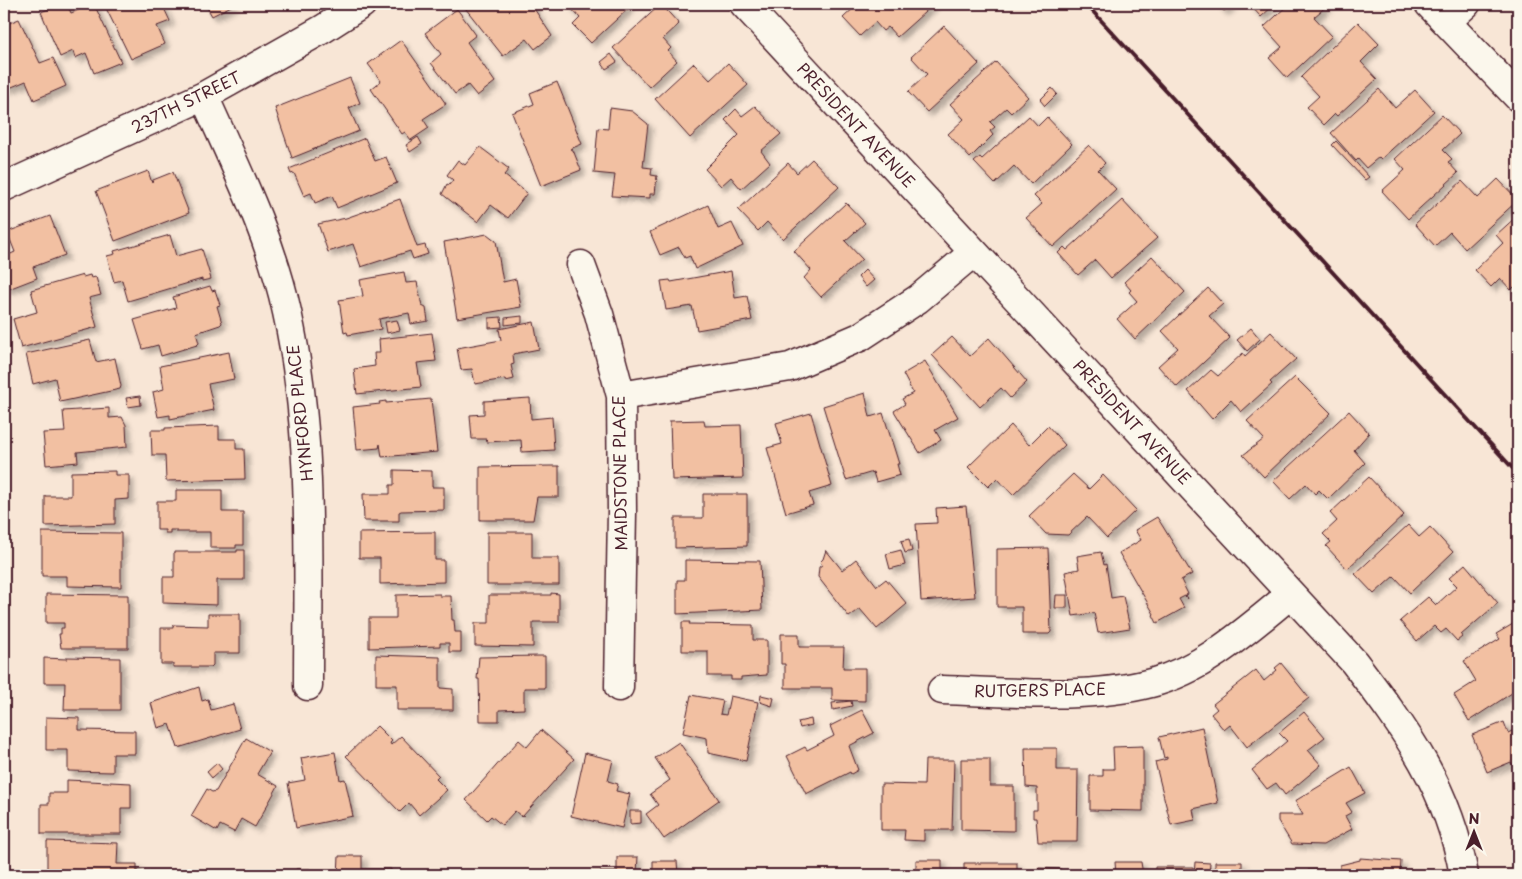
<svg xmlns="http://www.w3.org/2000/svg" width="1522" height="879" font-family="'Playpen Sans',sans-serif">
<defs>
<filter id="shadow"><feDropShadow dx="4.5" dy="4.5" stdDeviation="2.5" flood-color="#0004"/></filter>
</defs>
<rect width="100%" height="100%" fill="#f8e6d6"/>
<filter id="ink" filterUnits="userSpaceOnUse"><feTurbulence type="fractalNoise" baseFrequency=".02" numOctaves="2"/><feDisplacementMap in="SourceGraphic" scale="10" xChannelSelector="R" yChannelSelector="G"/><feConvolveMatrix kernelMatrix="1 2 1 2 8 2 1 2 1" color-interpolation-filters="sRGB"/></filter>
<g filter="url(#ink)">
<!-- building -->
<path fill="#f2c0a2" stroke="#4a1f2b" filter="url(#shadow)" d="M61 4H67L71 13 94 4 121 62 94 73 86 53 75 58 73 51 60 57 41 12Z
M104 4H162L170 21 157 26 165 44 131 59Z
M205 4H235L212 16Z
M462 4H534L536 6 533 7 552 36 535 49 527 39 503 56Z
M567 4H627L630 7 591 43 573 25 580 18Z
M661 4 679 24 663 39 671 48 668 51 677 61 649 87 613 48Z
M858 4H934L897 37 888 27 883 31 875 22 860 36 843 18Z
M1217 4H1232L1224 11Z
M1249 4H1275L1261 17Z
M1289 4H1329L1314 17 1332 36 1287 78 1269 58 1282 47 1264 27Z
M457 9 476 35 467 42 495 82 477 96 468 85 455 94 431 63 441 54 425 33Z
M19 19 40 63 53 58 66 86 34 100 26 81 7 89 4 81V25Z
M1358 22 1379 44 1361 62 1377 79 1337 116 1335 114 1324 125 1307 107 1319 96 1301 77Z
M944 26 979 64 927 112 908 92 927 74 911 57Z
M401 40 446 104 423 119 429 128 411 140 405 132 402 134 371 89 381 81 368 64Z
M611 54 617 62 606 69 601 62Z
M996 62 1028 97 1011 113 1006 108 990 122 995 127 990 131 993 135 970 158 948 134 964 119 950 104Z
M694 63 710 80 728 63 748 85 690 138 655 99Z
M350 78 360 103 349 108 359 131 292 158 275 108Z
M557 82 582 144 570 149 573 150 581 170 541 186 512 113 534 104 530 93Z
M1052 88 1057 94 1045 106 1040 100Z
M1379 89 1395 108 1415 90 1434 111 1381 159 1379 157 1366 168 1358 159 1356 161 1331 133Z
M755 106 781 134 761 151 770 163 741 189 731 177 721 186 705 169 739 135 725 120 736 109 742 116Z
M610 108 632 111 648 124 643 167 652 168 651 175 657 176 655 194H650V198L612 196 615 175 594 173 598 128 608 129Z
M1442 115 1460 134 1443 150 1452 159 1448 162 1458 173 1408 219 1382 191 1405 170 1395 159Z
M1029 116 1038 126 1047 117 1072 144 1031 184 1014 166 995 184 974 162 980 157 982 159Z
M418 137 422 144 410 152 406 145Z
M365 138 375 161 386 157 397 183 337 208 332 196 315 203 311 193 304 196 294 173 291 174 289 169Z
M1336 141 1369 177 1365 180 1332 145Z
M1089 145 1105 163 1098 170 1116 189 1053 247 1026 218 1042 204 1034 196Z
M480 147 509 169 504 175 527 193 508 218 491 205 478 222 442 194 447 184 449 185 453 180 447 175 458 160 465 165Z
M812 159 839 187 783 239 767 222 758 231 738 210 788 163 797 173Z
M148 171 152 183 153 180 173 172 189 213 115 241 96 191Z
M1498 179 1518 200 1465 249 1450 232 1435 246 1415 224 1462 181 1478 198Z
M400 199 417 247 425 245 428 254 413 259 410 251 361 267 353 244 328 252 318 224 346 218Z
M1122 200 1157 238 1111 278 1095 260 1078 275 1058 253 1064 247 1067 250Z
M846 203 865 223 845 241 862 259 821 297 804 278 811 270 794 251Z
M708 205 718 229 732 223 743 246 695 269 690 256 685 258 679 247 660 255 650 232Z
M1518 215V283L1511 290 1500 278 1491 287 1475 270 1503 243 1496 235Z
M50 216 65 255 33 267 37 278 6 290 4 283V257L15 252 7 232Z
M487 234 496 241 503 282 516 279 521 307 457 318 444 242Z
M170 235 176 256 202 249 211 279 202 281V279L128 301 122 280 114 282 107 256 115 254 114 251Z
M1152 256 1185 292 1135 339 1117 319 1137 301 1129 292 1131 290 1124 282Z
M865 270 874 280 866 287 858 277Z
M731 271 735 298 747 296 752 320 697 330 692 306 666 310 661 281 670 280 671 282Z
M404 272 406 283 417 282 422 306 426 308 428 321 411 324 409 313 379 319 381 329 348 335 347 332 344 333 339 300 363 296 360 280Z
M83 275V277L90 275 91 278 96 277 100 292 101 295 89 298 97 327 21 348 13 319 37 312 31 290Z
M210 286 212 291 215 290 220 305 217 306 222 323 220 325 196 333 199 343 197 345 161 356 158 345 143 349 134 320 176 308 173 297Z
M1208 288 1223 304 1209 316 1230 338 1177 387 1158 366 1178 348 1162 331Z
M522 316V323L505 325V318Z
M501 317 502 327 489 328V318Z
M397 320 400 330 387 333 385 322Z
M534 322 539 349 513 354 514 364 511 365 514 379 506 381 505 379 475 384 472 369 461 370 457 348 501 340 499 329Z
M1251 328 1260 339 1247 351 1237 340Z
M1271 332 1296 359 1270 382 1272 384 1241 412 1231 400 1212 419 1188 391 1211 370 1218 376 1243 353 1245 356Z
M432 333 436 361 417 363 421 387 357 394 354 369 375 366 374 353H380L379 339Z
M952 337 970 356 989 338 1027 382 1010 398 1001 388 980 407 932 355Z
M90 340 96 362 115 358 121 386 120 389 60 402 55 378 33 384 26 354Z
M229 352 234 379 208 384 214 410 170 419V415L158 417 153 392 164 389 160 366Z
M925 361 958 417 935 430 941 440 920 453 894 411 905 404 902 399 913 393 903 374Z
M1295 377 1331 413 1264 477 1243 455 1264 439 1247 421Z
M865 393 870 417 883 413 899 464H897L900 475 876 482 873 472 846 480 823 406Z
M140 396 141 405 128 407 126 398Z
M530 398 531 419 552 417 554 450 522 452 521 440 487 442 486 439H472L470 415 484 414V401Z
M431 399 437 452 382 457 380 444 379 448 357 450 353 407 380 404 379 402 386 401V403Z
M109 408V418L122 417 126 425 127 447 77 452 78 462 46 465 43 433 65 432 63 411Z
M1349 411 1369 433 1354 450 1365 463 1328 499 1319 490 1315 494 1306 484 1290 499 1273 481Z
M811 413 832 486 809 493 813 505 786 513 767 448 782 444 776 423Z
M704 420 705 426 741 425 743 478 672 480 670 421Z
M1011 425 1029 445 1048 426 1065 445 1013 495 997 478 988 487 968 467Z
M219 426V439H236V449H244L245 479 166 481 165 455H152L151 430H165V428Z
M551 466H559V497H537L533 520H480V467Z
M394 470 432 471V487H444V510L401 511 399 512V521H364L363 494H390V485H394Z
M115 471V475H129V499L115 500V524L45 526V496H71V472Z
M1073 474 1089 489 1103 475 1136 510 1107 538 1087 517 1068 535 1046 534 1029 516Z
M1369 477 1404 515 1347 569 1326 546 1331 542 1323 534 1337 521 1330 513Z
M176 490H222V512H243V545H236V548H210V532H176V530H170V533H165V530H157V501H176Z
M703 494H747V546L675 548V518H703Z
M966 506 975 597 921 601 916 524 937 523 936 508Z
M1157 517 1192 574 1181 580 1188 594 1186 595 1188 599 1185 596 1179 599 1184 608 1157 623 1153 615 1154 614 1119 553 1141 540 1135 530Z
M1408 525 1419 537 1430 527 1453 552 1410 593 1394 576 1374 594 1355 574Z
M42 532 121 533V587L67 586V576H42Z
M435 532V560H444V582L380 584V558H359V533Z
M487 532H532V558H559V585H487Z
M909 539 912 551 905 553 901 541Z
M1048 548 1051 632 1049 634H1022V607H997V549Z
M237 550H244V580H217V605L163 603V577H174V552H237Z
M826 550 842 570 856 559 877 586 886 579 907 604 877 629 860 609 849 617 818 577 819 567 822 565 820 562 823 559Z
M901 550 905 565 890 569 886 554Z
M1101 552 1104 565 1106 564 1111 598 1123 596 1130 628 1098 633 1094 613 1073 616 1065 572 1079 569 1077 556Z
M685 560 760 561 762 610 677 614V580H685Z
M1465 564 1498 603 1461 635 1462 637 1457 641 1446 629 1441 633 1434 626 1417 641 1400 621 1428 597 1436 605 1457 586 1449 578Z
M551 593 559 594V622H533V647L475 646V623H489V595H551Z
M46 594 128 595V648H61L59 634H61V628H64V623H46Z
M440 594V596H451L452 620H454L455 632H461V652H449V643H440V646L369 648V618H396V595Z
M1056 595H1067V608H1055Z
M208 614H240V653H213V665L211 667H173V664H161V628H173V625L208 626Z
M1518 621V689L1469 721 1454 695 1476 681 1464 661 1500 639 1496 634Z
M682 622H690L689 624 753 625V640H767V675L741 677V680H731V676H708V651H682Z
M781 634H799V647H844L843 668H865V701L832 700V688H785V664H781Z
M376 655 440 657V688L453 689V710H397V685H376Z
M539 656H545V688H524V709L499 710V721H480L479 679H477L479 657Z
M67 657 120 658V710H64L65 683H44V658L67 659Z
M1281 663 1309 698 1247 747 1230 725 1224 730 1211 714 1217 709 1213 704 1256 670 1264 681 1277 670 1275 668Z
M199 687 202 701 208 699 211 710 233 704 240 729 178 748 170 724 158 728 151 703Z
M691 695 723 701 720 714 726 715 730 696 758 702 746 761 708 753 707 738 683 733Z
M761 695 774 698 772 706 760 702Z
M851 701 852 706 833 710 832 703Z
M862 710 874 733 849 746 858 770 851 774 850 772 806 794 787 756 805 747 807 750 834 736 830 726Z
M1304 712 1325 737 1308 750 1321 765 1285 795 1276 783 1267 789 1252 770 1287 741 1279 733Z
M46 717 79 718V730L135 731V754H113V772L68 771V750H46Z
M811 719 812 725 800 728 798 722Z
M1504 722 1508 733 1518 728V774L1511 762 1487 772 1472 735Z
M377 726 392 741 390 743 391 745 401 736 439 776 436 779 447 790 419 815 409 803 400 812 346 756Z
M1202 727 1218 803 1193 809 1195 820 1171 825 1155 762 1167 759V757L1164 758 1159 737Z
M541 730 574 759 522 817 515 811 502 825 491 816 487 820 466 800 519 740 527 747Z
M246 738 270 752 257 774 278 786 255 827 241 819 234 832 220 825 217 831 191 816 207 789 212 792 216 791Z
M679 742 719 800 664 839 646 814 658 805 650 794 670 780 655 758Z
M1143 746V811L1090 810V776H1103V769H1114L1113 747Z
M1025 748H1057V770H1078L1077 842H1038L1036 818H1033V810H1037V788L1026 787Z
M335 752 340 780 345 779 353 816 296 828 288 783 305 780 301 758Z
M585 753 613 760 608 781 618 784 616 791 630 794 622 828 571 816Z
M961 759H990V786H1014V831L961 830Z
M925 760H954L952 830H924V841L904 840 905 830H881V784L924 785Z
M217 763 222 769 212 778 207 772Z
M1351 767 1365 793 1346 803 1352 812 1345 816 1352 829 1323 845 1292 844 1278 821V815H1303L1295 801Z
M67 780 131 783V808H121V834H41V804H49V793H67Z
M1518 805V830L1512 807Z
M630 811H641V823L630 824Z
M47 841 118 843 117 864H137V875H72V870H47Z
M1518 849V875L1514 850Z
M339 856H362V869H391V875H338Z
M617 857H638L637 872H642V875H588V872H617Z
M1360 858 1401 861 1400 875H1340V865L1360 860Z
M916 860H942V875H902V870H916Z
M653 861H677L678 875H651H653Z
M1115 862H1141L1143 875H1089H1116Z
M1195 862 1210 863 1209 875H1194Z
M1215 862H1242V873H1268V875H1215Z
M964 863H1017V875H964Z
M1155 867H1193V875H1155Z
M1038 868 1061 869V875H1038Z
M296 869H310V875H296Z
M1308 870H1328V875H1308Z
M150 871H204V875H150Z"/>
<g fill="none" stroke-linecap="round" stroke-linejoin="round">
<defs>
<path id="minor" d="M744 4 1354 662C1406 730 1449 789 1464 875
M1429 4 1518 97
M1446 22 1466 4
M204 96C235 166 271 237 287 312 314 434 308 562 308 686
M4 187 204 96 323 29 362 4
M581 265 599 314 621 396 622 512 619 687
M621 396 790 367 860 337 918 299 974 252
M942 690C1008 692 1086 700 1151 683 1205 669 1248 629 1291 594"/>
</defs>
<!-- minor casing -->
<use href="#minor" stroke="#4a1f2b" stroke-width="31"/>
<!-- minor -->
<use href="#minor" stroke="#fbf7ec" stroke-width="28"/>
<!-- rail -->
<path stroke="#4a1f2b" stroke-width="4" d="M1086 4 1518 474"/>
</g>
</g>
<g text-anchor="middle" stroke-width="4.5" stroke-linejoin="round" paint-order="stroke">
<!-- street labels -->
<g font-size="16" fill="#4a1f2b" stroke="#fbf7ec">
<text transform="translate(186 102) rotate(-26)" y="6">237TH STREET</text>
<text transform="translate(856 125) rotate(47)" y="6">PRESIDENT AVENUE</text>
<text transform="translate(300 413) rotate(-96)" y="6">HYNFORD PLACE</text>
<text transform="translate(1132 422) rotate(47)" y="6">PRESIDENT AVENUE</text>
<text transform="translate(620 473) rotate(-91)" y="6">MAIDSTONE PLACE</text>
<text transform="translate(1040 690) rotate(-1)" y="6">RUTGERS PLACE</text>
</g>
</g>
<!-- margin -->
<rect width="1522" height="879" fill="none" stroke="#fbf7ec" stroke-width="20"/>
<rect x="10" y="10" width="1502" height="859" fill="none" stroke="#4a1f2b" stroke-width="2" filter="url(#ink)"/>
<!-- north arrow -->
<g transform="translate(1474 832)" stroke="#fbf7ec" stroke-width="4" paint-order="stroke">
<path d="M0-4L9 19L0 12L-9 19Z" fill="#4a1f2b"/>
<text y="-8" font-size="14" font-weight="bold" text-anchor="middle" fill="#4a1f2b">N</text>
</g>
</svg>
